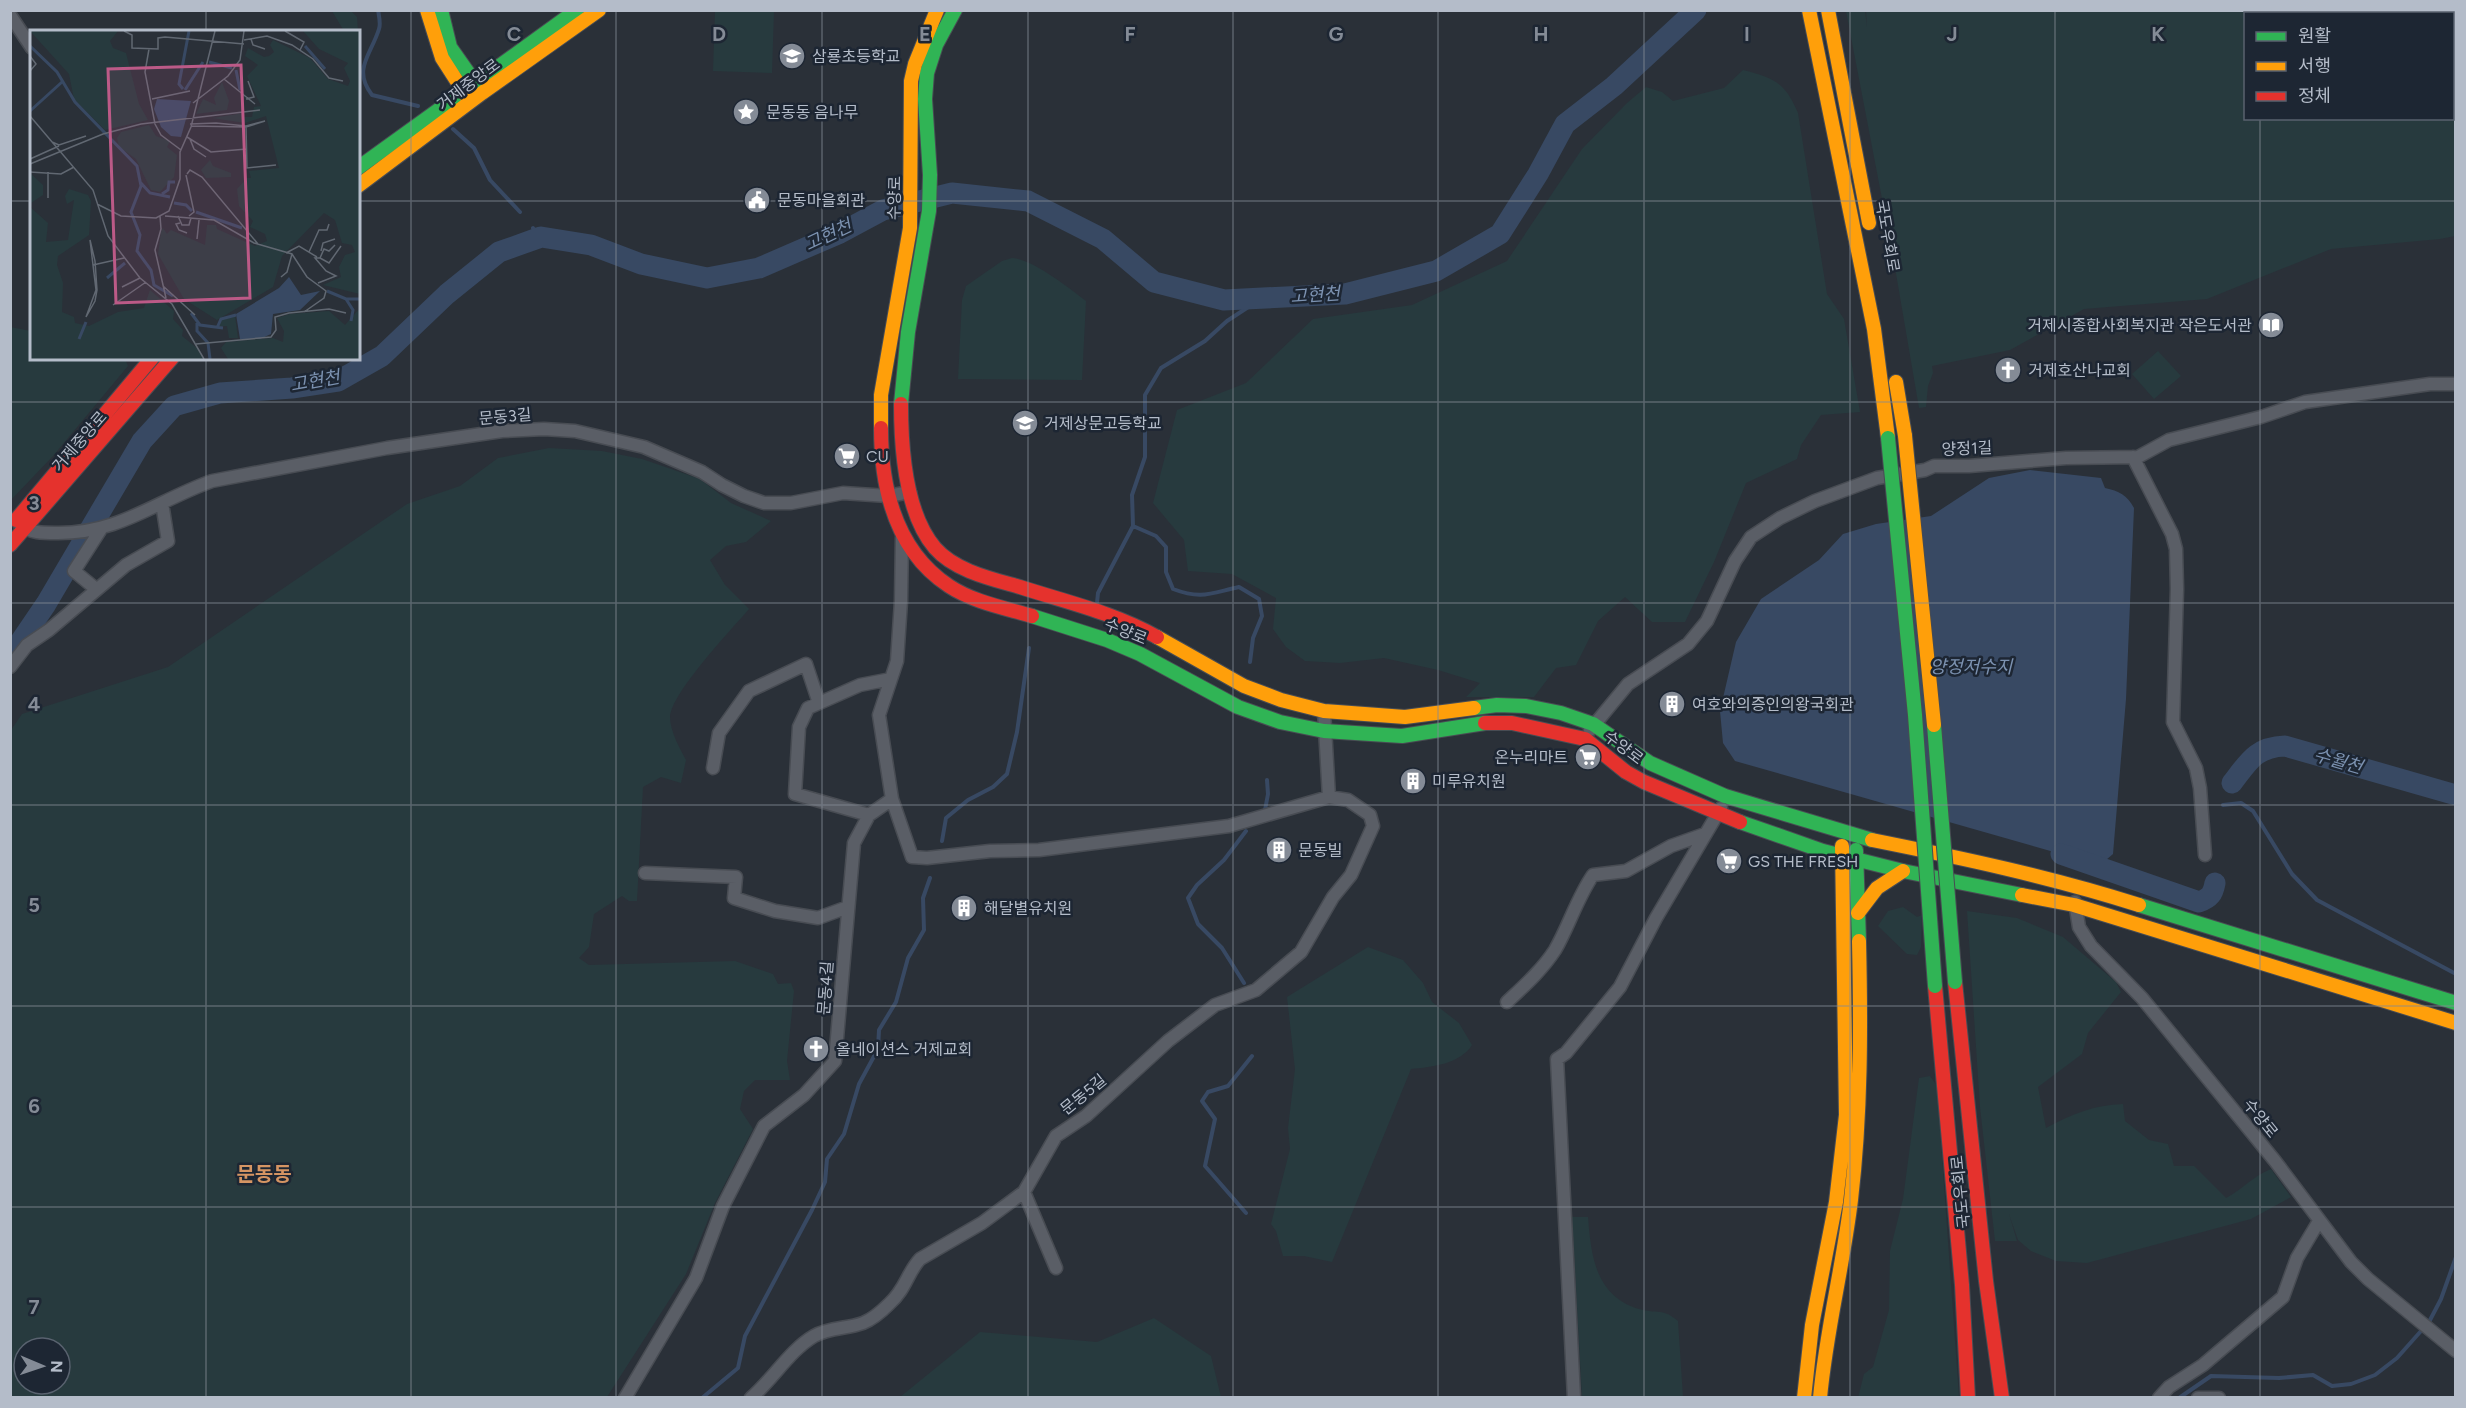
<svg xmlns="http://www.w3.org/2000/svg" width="2466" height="1408" font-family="Figtree,'Noto Sans KR',sans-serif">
<rect width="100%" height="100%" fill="#2a3038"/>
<!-- green -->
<path fill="#273a3e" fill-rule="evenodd" d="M332 11H351L357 17 358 31H344Z
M715 11H774L772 73 713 71Z
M1866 11H2455V236L2440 239 2331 249 2207 299 2084 309 2010 350 1932 366 1933 373 1928 386 1926 407 1919 408 1893 256 1846 11H1865L1867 27ZM2246 14H2452V118H2246Z
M1743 70C1774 78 1785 82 1798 113L1827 294 1844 319 1860 412 1821 415 1801 445 1797 459 1746 483 1714 562 1685 622H1652L1625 597 1598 621 1576 665 1556 668 1534 697H1466L1480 683 1438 670 1384 658 1340 663 1305 661 1286 647 1273 629 1276 598 1232 574 1188 571 1184 540 1153 503 1177 410 1246 383 1313 319 1412 305 1507 261 1582 149 1627 103 1646 87 1662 92 1673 101 1724 88Z
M1012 258C1031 258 1071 289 1086 301L1082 380 958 379 962 300 966 286 1002 261Z
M10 327 31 331 32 358 125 359 128 366 53 456 11 500Z
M2158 351 2181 376 2154 399 2132 374Z
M549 448 602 451 642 459 700 479 731 503 771 521 746 542 726 546 710 560 725 585 749 609C731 630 672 692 670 717 670 731 680 749 686 760L681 783 661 777 643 787 637 901H629L622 896 594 914 589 947 579 958 589 965 735 961 773 974 778 984 791 983 794 991 787 1061 790 1080H755L744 1091 740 1109 753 1129 715 1203 686 1274 607 1397H11V730L22 714 168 667 407 504 460 486 498 458ZM24 1348H60V1384H24Z
M1903 907 1917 917 1922 915 1921 947 1917 955 1907 954 1878 926 1888 911Z
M1967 911 2017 918 2063 937 2116 982 2121 992 2088 1033 2082 1054 2038 1087 2046 1128C2072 1114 2094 1105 2123 1104L2125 1121 2149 1140 2168 1144 2174 1166H2194L2226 1198C2243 1189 2253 1176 2271 1169L2291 1197 2251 1219 2087 1263 2056 1261 2031 1251 2018 1240 2009 1214 2017 1241H1995L1980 1107Z
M1368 947 1403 960 1423 983 1432 1002 1459 1023 1472 1045C1460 1064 1432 1067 1411 1069L1332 1262 1304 1256H1283L1276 1231 1271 1224 1290 1149 1288 1128 1295 1069 1287 997Z
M1930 1076 1937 1086 1959 1397 1858 1398 1864 1374 1873 1367 1889 1310 1890 1251 1903 1199 1919 1078Z
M1572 1217H1588C1591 1255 1595 1296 1639 1309 1657 1314 1663 1308 1678 1321L1683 1397H1582Z
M1154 1318 1211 1356 1221 1397H900L980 1332 1097 1342Z"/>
<!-- water -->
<path fill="#384963" d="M2030 470 2101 478 2105 488C2119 491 2127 495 2134 508L2126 699 2113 854 2106 860 2061 854 1735 761 1723 743 1720 711 1736 642 1761 599 1819 560 1843 534 1876 524 1931 516 1989 478Z"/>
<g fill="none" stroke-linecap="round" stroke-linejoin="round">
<!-- stream -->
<path stroke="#384963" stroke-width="4" d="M378 10C379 16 381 24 379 29 371 55 352 69 372 95L418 106
M453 129 474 148 490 180 520 212
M533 228 541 237
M1133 526 1156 536 1166 547V572L1173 589C1202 600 1211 593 1239 587L1259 599 1262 616 1253 638 1250 662
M1097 603 1098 593 1133 526 1132 495 1145 457V395L1161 368 1205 341 1227 321 1262 298
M2223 805 2241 803 2253 811 2292 874 2317 900 2456 974
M1265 810 1268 794 1267 780
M942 841 946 818 968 800 993 787 1007 774 1017 732 1029 648
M1244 983 1222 948 1198 924 1188 898 1197 885 1224 860 1246 831
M1246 1213 1205 1166 1215 1119 1202 1101 1208 1092 1228 1086 1252 1056
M702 1398 738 1368 745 1336 812 1210 825 1182 827 1159 844 1134 859 1084 878 1049 879 1030 896 1002 908 958 924 930 923 898 930 878
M2179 1398 2211 1376 2279 1378 2313 1375 2332 1386 2351 1384 2375 1375 2397 1358 2429 1322 2441 1299 2456 1257"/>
<!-- river -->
<path stroke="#384963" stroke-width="21" d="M10 657 46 604 142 441 174 406 220 393 292 388 338 381 382 356 447 294 499 252 541 237 591 245 641 264 707 278 759 268 840 233 883 210 952 193 1028 201 1103 239 1154 282 1224 300 1345 294 1436 271 1500 234 1538 174 1565 124 1614 86 1696 10
M2232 783C2249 761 2256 747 2285 746L2456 795
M2061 854 2199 902C2210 898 2213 894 2215 883"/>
<defs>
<path id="street" d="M10 15 32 48
M2133 457 2172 534 2176 549 2177 589 2173 722 2196 768 2200 788 2205 855
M20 525C30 533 43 533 56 533 119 534 156 501 212 481L387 448 502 431 544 429 575 431 644 447 702 472 722 485 744 496 764 503H791L843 493 888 496 910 492
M96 589 74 571 101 529
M10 667 27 645 49 630 126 565 168 541 162 503
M1590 730 1628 684 1688 644 1707 621 1735 561 1751 537 1780 518 1815 501 1877 478 1925 470 1934 466H1969L2066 458 2138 457 2169 440 2261 417 2305 402 2430 384H2456
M713 768 719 733 749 691 806 664 819 703
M892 799 912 857 927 858 990 851 1039 850 1229 826 1329 797 1324 711
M869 815 795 794 799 727 808 708 860 685 891 679
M645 873 736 877 734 898 775 911 818 918 848 907
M2075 902 2079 927 2091 946 2142 998 2275 1161 2351 1262 2368 1279 2456 1351
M1507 1002C1524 986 1542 970 1555 950 1569 926 1577 898 1593 875L1626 871 1671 846 1705 834
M1024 1192 1056 1268
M625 1398 696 1278 723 1206 764 1126 804 1095 835 1061 854 843 869 815 892 799 879 715 897 661 901 601 902 537
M751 1398C773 1379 790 1350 814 1336 830 1327 847 1329 863 1323 873 1319 882 1311 889 1304 906 1289 907 1273 920 1259L982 1223 1024 1192 1056 1136 1086 1116 1168 1041 1215 1005 1256 990 1301 952 1333 897 1351 875 1373 826 1370 815 1348 800 1329 797
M1574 1398 1557 1059 1566 1053 1620 987 1656 918 1721 808
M2159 1398 2169 1387 2203 1365 2283 1297 2297 1258 2319 1221
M2198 1398H2219"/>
<path id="fast" d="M441 10 450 47 481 91
M358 168 577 10
M901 404 908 332 929 211 930 175 925 99 927 73 936 45 955 10
M1032 616 1107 640 1140 654 1238 707 1280 722 1324 731 1402 736 1485 723
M1474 708 1497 705 1526 706 1561 713 1593 724 1650 763 1725 796 1872 840
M1740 822 1823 851 1903 871 2022 895
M1856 850 1859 941
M2139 905 2456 1003"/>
<path id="slow" d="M427 10 442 58 469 100
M1809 10 1874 329 1888 438
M1828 10 1869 223
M358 186 482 93 599 10
M1896 382 1905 436
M881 428V395L910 228 911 81 915 64 937 10
M1157 637 1244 686 1281 700 1324 711 1405 717 1474 708
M1872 840C1962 858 2051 877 2139 905
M2022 895 2074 905 2456 1023
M1858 913 1877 888 1903 871
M1804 1398 1812 1325 1836 1202 1846 1115 1842 846
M1820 1398C1826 1331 1843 1267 1851 1200 1861 1114 1861 1027 1859 941"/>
<path id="jam" d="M901 404C901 447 905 513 935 548 955 571 992 579 1020 587 1066 602 1115 613 1157 637
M881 428C881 489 896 551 949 586 973 602 1005 608 1032 616
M16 520 152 358
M10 545 172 358
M1485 723H1512L1585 739 1626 772 1644 782 1740 822
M1955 982 1986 1281 2002 1398
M1935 986 1962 1285 1968 1398"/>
</defs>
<!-- street casing -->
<use href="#street" stroke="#484c53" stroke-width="15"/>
<!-- fast casing -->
<use href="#fast" stroke="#484c53" stroke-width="16"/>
<!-- slow casing -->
<use href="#slow" stroke="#484c53" stroke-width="16"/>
<!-- jam casing -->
<use href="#jam" stroke="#484c53" stroke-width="16"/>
<!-- street -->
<use href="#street" stroke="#5a5e66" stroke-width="12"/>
<!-- fast -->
<use href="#fast" stroke="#30b455" stroke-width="14"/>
<!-- slow -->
<use href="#slow" stroke="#ff9f0a" stroke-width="14"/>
<!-- jam -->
<use href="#jam" stroke="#e5322d" stroke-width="14"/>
<defs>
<path id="fast-bridge" d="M1888 438 1915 715 1935 986
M1934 725 1955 982"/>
<path id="slow-bridge" d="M1905 436 1934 725"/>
</defs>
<!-- fast-bridge casing -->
<use href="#fast-bridge" stroke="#474c53" stroke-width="16" stroke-linecap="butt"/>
<!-- slow-bridge casing -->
<use href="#slow-bridge" stroke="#474c53" stroke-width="16" stroke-linecap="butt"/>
<!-- fast-bridge -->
<use href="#fast-bridge" stroke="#30b455" stroke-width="14"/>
<!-- slow-bridge -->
<use href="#slow-bridge" stroke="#ff9f0a" stroke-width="14"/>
</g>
<!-- grid -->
<path fill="none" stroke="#848b96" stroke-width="1.5" stroke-opacity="0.55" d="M206 10V32M411 10V1398M616 10V1398M822 10V1398M1028 10V1398M1233 10V1398M1438 10V1398M1644 10V1398M1850 10V1398M2055 10V1398M2260 10V14M2260 118V1398M10 201H32M358 201H2456M206 358V1398M10 402H2456M10 603H2456M10 805H2456M10 1006H2456M10 1207H2456"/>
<!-- icons -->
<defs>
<symbol id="school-disc" viewBox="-11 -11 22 22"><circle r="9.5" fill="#848b96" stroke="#1d2633"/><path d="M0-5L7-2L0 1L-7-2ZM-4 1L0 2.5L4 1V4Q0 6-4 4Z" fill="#fff"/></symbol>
<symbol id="sight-disc" viewBox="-11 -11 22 22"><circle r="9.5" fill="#848b96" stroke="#1d2633"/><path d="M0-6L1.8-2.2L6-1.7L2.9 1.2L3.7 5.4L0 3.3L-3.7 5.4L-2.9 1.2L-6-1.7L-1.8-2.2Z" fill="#fff"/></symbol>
<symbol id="civic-disc" viewBox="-11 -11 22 22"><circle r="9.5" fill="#848b96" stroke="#1d2633"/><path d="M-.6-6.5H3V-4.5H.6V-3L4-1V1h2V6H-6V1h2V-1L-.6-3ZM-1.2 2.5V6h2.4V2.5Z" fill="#fff"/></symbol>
<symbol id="library-disc" viewBox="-11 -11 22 22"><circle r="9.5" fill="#848b96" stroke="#1d2633"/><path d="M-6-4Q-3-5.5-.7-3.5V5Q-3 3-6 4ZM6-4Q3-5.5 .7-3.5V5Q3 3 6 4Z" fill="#fff"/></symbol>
<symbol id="church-disc" viewBox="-11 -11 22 22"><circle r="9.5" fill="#848b96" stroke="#1d2633"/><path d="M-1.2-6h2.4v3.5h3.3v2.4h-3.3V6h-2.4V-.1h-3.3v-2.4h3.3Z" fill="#fff"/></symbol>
<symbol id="supermarket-disc" viewBox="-11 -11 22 22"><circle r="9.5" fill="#848b96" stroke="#1d2633"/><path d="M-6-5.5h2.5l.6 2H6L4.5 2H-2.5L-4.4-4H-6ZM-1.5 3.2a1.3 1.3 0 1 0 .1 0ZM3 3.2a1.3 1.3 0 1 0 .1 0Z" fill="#fff"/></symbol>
<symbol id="building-disc" viewBox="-11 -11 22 22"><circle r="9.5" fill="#848b96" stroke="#1d2633"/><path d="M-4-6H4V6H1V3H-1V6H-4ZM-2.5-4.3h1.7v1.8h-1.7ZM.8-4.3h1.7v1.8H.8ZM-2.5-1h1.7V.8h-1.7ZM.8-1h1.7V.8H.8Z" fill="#fff"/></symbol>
</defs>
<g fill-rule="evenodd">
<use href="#school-disc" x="777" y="41" width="30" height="30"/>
<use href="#sight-disc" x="731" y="97" width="30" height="30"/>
<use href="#civic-disc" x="742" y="185" width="30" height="30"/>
<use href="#library-disc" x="2256" y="310" width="30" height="30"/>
<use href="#church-disc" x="1993" y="355" width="30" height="30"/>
<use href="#school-disc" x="1010" y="408" width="30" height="30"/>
<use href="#supermarket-disc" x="832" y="441" width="30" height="30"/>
<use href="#building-disc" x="1657" y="689" width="30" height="30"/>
<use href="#supermarket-disc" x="1573" y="742" width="30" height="30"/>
<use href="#building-disc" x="1398" y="766" width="30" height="30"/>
<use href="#building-disc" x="1264" y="835" width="30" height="30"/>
<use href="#supermarket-disc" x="1714" y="846" width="30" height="30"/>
<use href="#building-disc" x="949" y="893" width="30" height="30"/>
<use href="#church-disc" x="801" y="1034" width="30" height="30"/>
</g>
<g text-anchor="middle" stroke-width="5" stroke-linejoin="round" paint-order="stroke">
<!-- poi labels -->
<g font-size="16" fill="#b4bcc9" stroke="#1d2633" text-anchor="start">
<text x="812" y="62">삼룡초등학교</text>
<text x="766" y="118">문동동 음나무</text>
<text x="777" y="206">문동마을회관</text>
<text x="2252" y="331" text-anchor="end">거제시종합사회복지관 작은도서관</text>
<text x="2028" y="376">거제호산나교회</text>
<text x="1044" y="429">거제상문고등학교</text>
<text x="866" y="462">CU</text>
<text x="1692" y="710">여호와의증인의왕국회관</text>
<text x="1568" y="763" text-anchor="end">온누리마트</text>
<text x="1432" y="787">미루유치원</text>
<text x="1298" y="856">문동빌</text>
<text x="1748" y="867">GS THE FRESH</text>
<text x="984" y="914">해달별유치원</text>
<text x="836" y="1055">올네이션스 거제교회</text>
</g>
<!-- street labels -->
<g font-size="16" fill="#b4bcc9" stroke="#1d2633">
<text transform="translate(468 84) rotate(-37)" y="6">거제중앙로</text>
<text transform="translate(894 198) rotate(-89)" y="6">수양로</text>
<text transform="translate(1888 236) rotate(80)" y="6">국도우회로</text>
<text transform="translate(505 416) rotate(-5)" y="6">문동3길</text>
<text transform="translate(79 441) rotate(-49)" y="6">거제중앙로</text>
<text transform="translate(1967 448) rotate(-2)" y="6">양정1길</text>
<text transform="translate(1126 631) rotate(22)" y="6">수양로</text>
<text transform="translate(1624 747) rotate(37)" y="6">수양로</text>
<text transform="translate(825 988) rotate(-86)" y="6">문동4길</text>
<text transform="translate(1083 1094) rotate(-39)" y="6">문동5길</text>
<text transform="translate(2261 1118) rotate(51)" y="6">수양로</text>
<text transform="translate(1960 1192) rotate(-96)" y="6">국도우회로</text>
</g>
<!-- water labels -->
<g font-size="18" font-style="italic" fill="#7c92b1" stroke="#1d2633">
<text transform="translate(828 235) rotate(-25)" y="6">고현천</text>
<text transform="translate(1315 295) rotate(-4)" y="6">고현천</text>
<text transform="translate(315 381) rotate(-10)" y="6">고현천</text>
<text x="1971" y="673">양정저수지</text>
<text transform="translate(2338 761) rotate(16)" y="6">수월천</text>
</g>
<!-- quarter labels -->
<g font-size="20" font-weight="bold" fill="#d59563" stroke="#1d2633">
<text x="264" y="1181">문동동</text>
</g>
</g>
<!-- overview -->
<g transform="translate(30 30)">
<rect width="330" height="330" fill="#2a3038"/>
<path d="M0 1H88L80 11 83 18 96 23 109 74 118 90 75 100 44 69 39 44ZM273 1H330V264L293 255 311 247 309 237 315 225 325 222 322 215 312 213 305 190 294 183 252 226 243 257 187 290 154 269 128 224 131 202 133 198 137 204 141 200 175 215 177 195H186L187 199 225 216 237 211 235 204 220 197 223 191 209 176 207 159 217 148H226H221L219 141 249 138 236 86 215 93 182 88 214 83V87H222L224 77 231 76 217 46 228 35 215 26 218 18 234 27 239 26 244 22 240 15 243 10 280 28 298 49 318 56 320 51 314 38 318 33 289 19ZM192 52 199 71 197 80 166 84 173 69 186 75 184 68ZM119 95 126 106 140 111 137 117 147 125 144 147 130 162 121 160 106 129 89 117 87 108 91 102ZM180 130 183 136 201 143V147L176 148 171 140ZM0 143 13 155V165L1 173ZM39 159 58 165 61 171 59 205 28 226 27 235 33 253 32 282 44 287 45 293 59 296 88 282 114 278 120 260 144 281 143 289 153 300 152 306 167 318 173 329H0V177L18 193 16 212 38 210 44 170 37 174 35 166ZM330 278V329H198L191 318 196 312 243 308 253 312 254 301 247 288 260 284 299 281 315 295ZM205 286 208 308H199L197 296H189L192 290Z" fill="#273a3e"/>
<path d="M127 69 161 71 151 107 141 106 131 97 124 79ZM259 247 271 265 290 261 270 280 243 284 241 304 230 309H210L206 284 249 258Z" fill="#384963"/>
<path fill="none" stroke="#384963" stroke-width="3" d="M0 16 27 42 45 72 107 136 111 156 101 182 110 205 107 221 121 240 124 255 143 266M275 16 295 39M179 32 202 38M206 40 210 60M153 59 149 54 159 1M155 60 173 32M0 81 32 52M110 152 120 163 140 167M132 164 138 160 139 152H145M144 173 156 175 162 181M166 182 212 198M77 248 95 233M297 261 316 269H330M316 269 323 280 321 291M161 283 170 295 193 298M167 293V301L178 313 180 329M187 298 191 289 206 285M49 309 56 292"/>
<path fill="none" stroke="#616872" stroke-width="1.5" d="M94 1 102 5V18L128 19V8L135 7 214 14M255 1 274 12 270 20M221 9 223 15 235 19M214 10 237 6 262 15 283 29 299 48 313 51M119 19 115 42 125 94 131 105 151 120M0 26 6 34 0 41M194 49 225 74M122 69 160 61M216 69 224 67 218 51M163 73 198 46 210 30 214 1M0 86 63 160 78 206 110 248 142 274 174 329M160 94 186 93 216 96 235 91 216 97 161 96M216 97 217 138 246 135M157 107 181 122 217 119M160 109 164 119 176 127M22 112 29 115 56 106M0 129 29 116M0 134 73 104 111 94 230 80M0 142 31 144 44 137M18 142V168M157 144 160 140 172 147 228 214M156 145 164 182 159 186M67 174 91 186 126 188 139 181 150 149V122L161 97 185 1M130 186 131 199 125 220 136 268M135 186 184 190 224 213 262 224 277 247 296 261 294 268 274 282M148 186 152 195H159L161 188M150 193 146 194 149 200 157 203M167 209 169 190M60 210 65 231 67 260 65 271 56 287 66 260ZM291 221 293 213 305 209M279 222 289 200H297L299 194M256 223 269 216 287 227M290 228 299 233 311 216M63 235 94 228M251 247 257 242 262 224M288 253 306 246 296 241 285 228H290L294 219 299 221 305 215M133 256 165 285M92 257 110 248M83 275 116 252M166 314 241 307 246 300 245 287 259 283 299 279 316 283"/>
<path fill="#bc5a87" fill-opacity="0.15" stroke="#bc5a87" stroke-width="3" d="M211 35 220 268 86 273 78 39Z"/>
<rect width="330" height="330" fill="none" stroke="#b4bcc9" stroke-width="3"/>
</g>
<g font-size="20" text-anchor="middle" font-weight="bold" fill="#848b96" stroke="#1d2633" stroke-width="5" stroke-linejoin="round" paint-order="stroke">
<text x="514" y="41">C</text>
<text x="719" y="41">D</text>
<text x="925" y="41">E</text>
<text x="1130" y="41">F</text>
<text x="1336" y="41">G</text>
<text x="1541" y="41">H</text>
<text x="1747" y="41">I</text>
<text x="1952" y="41">J</text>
<text x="2158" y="41">K</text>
<text x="34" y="510">3</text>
<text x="34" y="711">4</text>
<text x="34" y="912">5</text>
<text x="34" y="1113">6</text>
<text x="34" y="1314">7</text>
</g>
<!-- border -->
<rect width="2466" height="1408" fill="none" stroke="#b4bcc9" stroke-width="24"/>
<!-- legend -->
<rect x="2244" y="12" width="210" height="108" fill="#1d2633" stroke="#59626f" stroke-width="1.5"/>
<rect x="2256" y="32" width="30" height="9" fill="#30b455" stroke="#59626f" stroke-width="1.5"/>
<text x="2298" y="42" font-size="18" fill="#b4bcc9">원활</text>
<rect x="2256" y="62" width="30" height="9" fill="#ff9f0a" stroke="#59626f" stroke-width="1.5"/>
<text x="2298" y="72" font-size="18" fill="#b4bcc9">서행</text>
<rect x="2256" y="92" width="30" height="9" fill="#e5322d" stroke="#59626f" stroke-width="1.5"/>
<text x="2298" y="102" font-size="18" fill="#b4bcc9">정체</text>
<!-- north arrow -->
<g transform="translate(42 1366) rotate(92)"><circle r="28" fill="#1d2633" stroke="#59626f" stroke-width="1.5"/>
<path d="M0-4.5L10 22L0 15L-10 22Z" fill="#848b96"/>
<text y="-9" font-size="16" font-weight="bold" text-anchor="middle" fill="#b4bcc9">N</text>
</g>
</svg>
